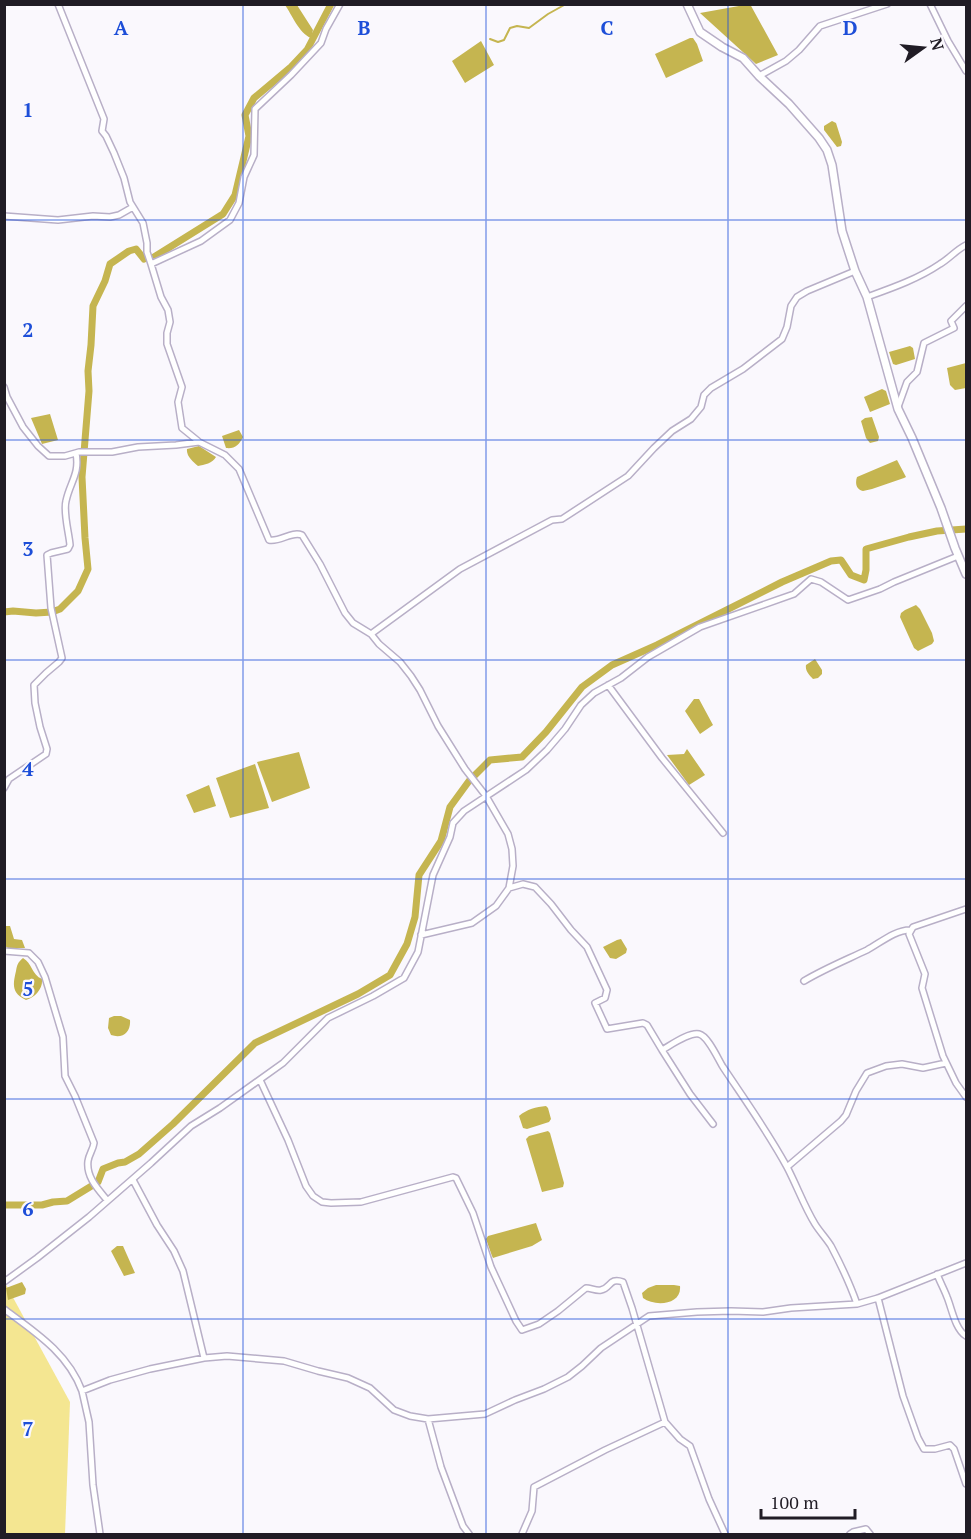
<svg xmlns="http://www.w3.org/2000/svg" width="971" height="1539" font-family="'PT Serif',serif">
<rect width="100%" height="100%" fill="#faf8fd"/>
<!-- green -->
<path fill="#f4e691" d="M4 1281 70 1402 65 1534H5Z"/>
<!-- water -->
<path fill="#c5b550" d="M750 4 778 55 756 64 700 13Z
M285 5H297L313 30 311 38C299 33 292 15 285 5Z
M690 38H693L697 44 703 61 666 78 655 54Z
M481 41 494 65 465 83 452 61Z
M832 121 836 123 842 142 841 146 837 147 824 130V126Z
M910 346 913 348 915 359 896 365 893 364 889 352Z
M966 363V388L955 390 950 385 947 368Z
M882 389 886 391 890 404 870 412 864 397Z
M50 414 58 440 42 444 31 418Z
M872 417 879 437 878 441 870 443 866 438 861 421 865 418Z
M239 430 243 437C239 445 235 449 226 448L222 436Z
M199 446 216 457C213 463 204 465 198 466 193 462 186 456 187 449Z
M897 460 906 477 904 478 872 489 863 491C856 489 855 483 857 477Z
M916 605 920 609 932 633 934 641 932 644 918 651 914 648 900 617 901 613 905 610Z
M815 659 822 670V674L818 678 813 679C809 675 805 671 806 665Z
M694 699H699L713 725 700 734 685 711Z
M687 749 705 775 689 785 667 755 684 754Z
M299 752 310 788 272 802 257 762Z
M255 764 269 808 230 818 216 778Z
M209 785 216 806 194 813 186 795Z
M5 926H10L14 939 22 940 25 948H8L5 946Z
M621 939 627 949 626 953 616 959 610 958 603 947 617 940Z
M23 958C32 963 32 975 42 979 43 988 36 997 26 1000 11 993 13 984 16 971 17 965 18 962 23 958Z
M114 1016H121L130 1020C131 1032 123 1039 111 1035L108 1028 109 1018Z
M546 1106 548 1108 551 1119 549 1122 527 1129 523 1128 519 1116C527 1109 536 1107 546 1106Z
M548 1131 550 1133 564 1183 563 1187 542 1192 526 1139 529 1136Z
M536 1223 542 1240 532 1246 496 1257 493 1258 492 1256 486 1239 488 1236Z
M117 1246H123L135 1273 124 1276 111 1251Z
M22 1282 26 1289 25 1294 8 1300 6 1288Z
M656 1285H674L680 1286C682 1305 655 1307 643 1298L642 1293 648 1288Z"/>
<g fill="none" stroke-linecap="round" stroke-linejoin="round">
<!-- stream -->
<path stroke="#c5b550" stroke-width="2" d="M490 39 498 42 504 40 510 28 517 26 529 28 548 14 566 4"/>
<!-- canal -->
<path stroke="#c5b550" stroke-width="7" d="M154 257 223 214 235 195 249 136 245 115 254 98 291 67 307 50 331 4
M4 612 13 611 36 613 52 612 60 609 78 591 88 569 85 538 82 477 89 391 88 371 91 345 93 306 105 281 110 264 129 251 136 249 144 259
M4 1205H42L53 1202 67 1201 98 1182 103 1169 118 1163 125 1162 139 1154 173 1124 255 1043 358 994 390 975 407 944 415 917 419 875 441 841 450 807 469 781 490 760 522 757 546 732 582 687 612 665 657 645 782 582 831 561 841 560 851 575 864 580 866 570V549L909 537 937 531 966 529"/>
<defs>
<path id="street" d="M58 4 104 119 102 131 106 136 114 153 124 178 130 202 143 223 147 243V252L151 264
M930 4 948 41 966 71
M759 76 786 61 799 50 820 26 887 4
M4 216 58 220 93 216 110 217 119 215 133 207
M867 297C892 288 918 279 940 264 950 258 956 250 966 245
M4 387 7 397 23 427 38 446 49 456H65L79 452H112L138 447 176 445 199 442 225 455 239 469 269 540C281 542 291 531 302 535L320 564 345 613 353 623 371 634 379 644 400 662 411 676 420 690 438 726 465 769 486 796 508 834 512 849 513 866 509 888 496 906 472 923 421 935
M898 407 907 382 917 372 924 343 954 328 951 321 966 306
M198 441 182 428 178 402 182 387 167 344V333L170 322 168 310 161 297 151 264 201 241 230 220 239 203 244 177 254 155 255 109 291 75 321 43 326 29 340 4
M371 634 460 569 552 520 562 519 628 476 654 448 672 431 691 419 701 407 704 395 711 388 743 369 782 339 787 327 791 306 797 297 807 291 855 271
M608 685 662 758 723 833
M4 788 9 779 43 756 46 754 47 749 40 727 35 703 34 685 46 673 59 662 62 658 51 608 47 555 51 553 68 549 70 545C69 533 63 512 66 501 70 482 80 474 76 453
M509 888 523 884 535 887 551 904 571 930 587 947 607 990 605 998 595 1003 607 1029 643 1023 647 1025 662 1050C671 1045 689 1032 699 1034 708 1036 718 1059 723 1067 745 1100 768 1132 787 1167 797 1186 804 1206 815 1224 820 1232 826 1238 831 1246 841 1265 850 1284 857 1304
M966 909 913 927 909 934 925 974 922 988 943 1056 956 1083 966 1097
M4 951 29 953 38 962 45 977 63 1037 65 1076 75 1096 94 1143C93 1150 89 1154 88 1161 86 1177 98 1189 107 1200
M804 981C824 969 846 960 867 950 880 943 895 930 910 930
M662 1050 690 1094 713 1124
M260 1080 288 1140 306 1186 313 1196 322 1202 331 1203 361 1202 453 1177 456 1178 473 1213 491 1267 516 1321 522 1330 539 1324 558 1311 586 1288C591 1288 596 1291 601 1290 611 1288 609 1277 623 1282L632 1308 665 1422 680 1439 690 1446 709 1499 725 1534
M787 1167 841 1121 846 1115 856 1091 867 1073 886 1066 902 1064 923 1068 946 1063
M133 1180 157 1225 174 1251 183 1271 204 1358
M937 1274C940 1282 944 1289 947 1297 952 1309 955 1329 966 1336
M4 1282 37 1258 89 1217 151 1163 191 1126 220 1108 283 1063 328 1018 373 996 404 978 418 952 433 875 450 837 453 823 464 811 526 770 547 750 565 729 581 705 594 693 621 678 648 657 700 627 794 594 811 579 821 582 848 600 880 589 894 582 958 556
M878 1298 903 1396 918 1438 924 1449H935L950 1445 954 1449 966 1484
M4 1309C35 1332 68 1353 82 1391L110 1380 150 1369 204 1358 227 1356 284 1361 318 1371 348 1378 370 1388 394 1410 410 1416 428 1419 485 1414 515 1400 544 1389 568 1377 582 1366 601 1348 649 1316 697 1312 731 1311 763 1312 791 1308 857 1304 878 1298 966 1263
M82 1391 89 1422 93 1485 100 1534
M428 1419 441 1467 463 1526 469 1534
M522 1534 532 1511 534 1487 605 1450 665 1422
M850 1534 853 1532 866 1529 870 1534"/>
<path id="secondary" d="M687 4 700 32 722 47 743 58 759 76 789 104 819 138 827 150 832 165 842 231 855 271 867 297 898 409 912 438 941 508 955 548 966 574"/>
</defs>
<!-- street casing -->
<use href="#street" stroke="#b8afc7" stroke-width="8"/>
<!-- secondary casing -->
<use href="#secondary" stroke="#b8afc7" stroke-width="10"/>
<!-- street -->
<use href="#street" stroke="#fff" stroke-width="5"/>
<!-- secondary -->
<use href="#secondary" stroke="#fff" stroke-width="7"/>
</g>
<!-- grid -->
<path fill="none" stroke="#1d4ed8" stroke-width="1.5" stroke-opacity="0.55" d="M243 4V1534M486 4V1534M728 4V1534M4 220H966M4 440H966M4 660H966M4 879H966M4 1099H966M4 1319H966"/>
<g font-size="20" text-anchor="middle" font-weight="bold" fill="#1d4ed8" stroke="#faf8fd" stroke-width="4.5" stroke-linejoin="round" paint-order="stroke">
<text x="121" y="35">A</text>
<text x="364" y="35">B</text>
<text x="607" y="35">C</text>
<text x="850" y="35">D</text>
<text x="28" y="117">1</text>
<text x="28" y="337">2</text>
<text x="28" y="556">3</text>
<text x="28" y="776">4</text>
<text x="28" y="996">5</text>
<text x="28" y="1216">6</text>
<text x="28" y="1436">7</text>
</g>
<!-- border -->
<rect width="971" height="1539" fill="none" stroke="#201c25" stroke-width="12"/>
<!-- north arrow -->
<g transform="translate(923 48) rotate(75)" stroke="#faf8fd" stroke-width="4.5" paint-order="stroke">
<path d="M0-4.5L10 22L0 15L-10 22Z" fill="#201c25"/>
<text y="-9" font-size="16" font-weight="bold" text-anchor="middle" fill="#201c25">N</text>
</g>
<!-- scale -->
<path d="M761 1509v9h94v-9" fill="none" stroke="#201c25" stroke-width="3"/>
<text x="770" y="1509" font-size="18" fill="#201c25" stroke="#faf8fd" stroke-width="4.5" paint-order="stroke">100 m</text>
</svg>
